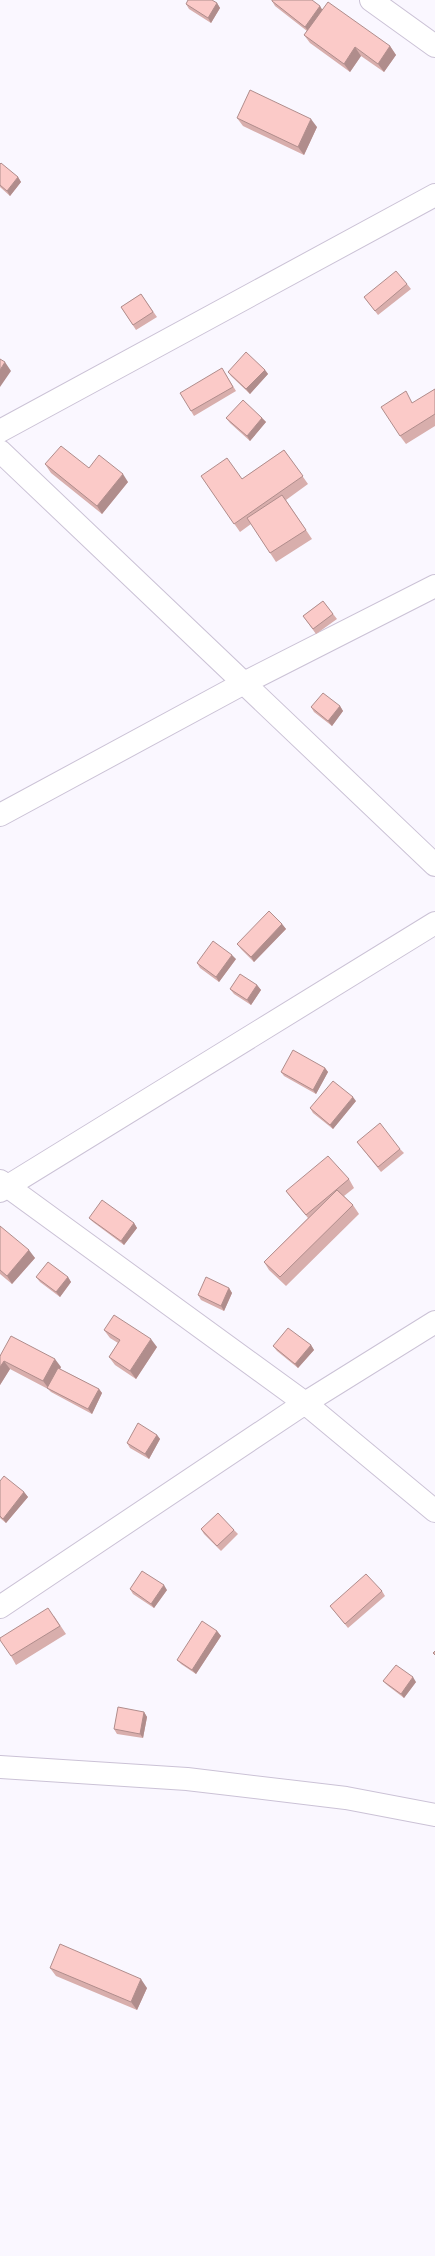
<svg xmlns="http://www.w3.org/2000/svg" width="435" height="2256" font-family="Barlow,sans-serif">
<rect width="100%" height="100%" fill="#faf7ff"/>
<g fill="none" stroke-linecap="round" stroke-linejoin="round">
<defs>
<path id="minor" d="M371 0 435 46
M0 431 435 195
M0 451 435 865
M0 815 244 683 435 586
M0 1181 305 1403 435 1511
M0 1191 435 923
M0 1607 305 1403 435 1322"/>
<path id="primary" d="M0 1767 187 1779 346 1798 435 1815"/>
</defs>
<!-- minor casing -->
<use href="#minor" stroke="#cbc2d6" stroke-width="24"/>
<!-- primary casing -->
<use href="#primary" stroke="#cbc2d6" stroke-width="24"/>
<!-- minor -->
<use href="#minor" stroke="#fff" stroke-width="22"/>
<!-- primary -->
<use href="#primary" stroke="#fff" stroke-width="22"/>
</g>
<!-- wall -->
<path fill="#d8aeac" d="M272 1 320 6 322 10 390 46 396 55 384 72 361 56 350 72 310 43 304 35 307 31 275 6Z
M217 3 220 8 211 23 189 9 186 4Z
M237 118 317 127 304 155 243 126Z
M0 164 18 177 21 182 10 196 0 187Z
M407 284 411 289 378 315 364 297Z
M141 294 157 317 136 330 121 307Z
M265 370 268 374 250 394 231 376 228 372Z
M225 373 236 391 194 416 191 411Z
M435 389V426L406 444 400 436 413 403Z
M226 418H262L266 422 250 441 230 423Z
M284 450 308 484 286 500 312 539 276 562 251 524 240 532 201 476 242 479Z
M45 464 89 468 128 482 102 514 51 473Z
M323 601 337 619 316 634 303 616Z
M340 706 343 711 332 726 314 712 311 707Z
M282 924 286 929 254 962 241 949 237 944Z
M236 959 219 982 200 968 197 963Z
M257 985 261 990 251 1005 234 994 230 989Z
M325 1068 328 1072 316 1094 284 1076 281 1072Z
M356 1101 333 1129 313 1113 310 1108Z
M357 1142 400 1149 404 1153 381 1172Z
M349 1179 354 1188 344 1196 353 1205 359 1214 286 1286 269 1270 264 1262 308 1218 292 1199 286 1191Z
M89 1218 134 1223 137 1228 124 1245 93 1222Z
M0 1226 35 1258 12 1284 0 1274Z
M36 1277H68L71 1282 60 1297 40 1282Z
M229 1288 232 1293 224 1311 201 1300 198 1295Z
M104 1330 157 1347 136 1379 115 1365 109 1357 118 1343 110 1338Z
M311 1345 314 1350 298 1368 277 1351 273 1346Z
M0 1355 61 1367 60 1369 99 1389 102 1393 92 1414 51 1392 48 1389 10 1369 0 1385Z
M157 1435 160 1439 149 1459 130 1448 127 1443Z
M0 1481 24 1492 28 1497 6 1523 0 1518Z
M201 1529 234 1530 238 1534 221 1551 204 1534Z
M130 1589 167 1590 154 1608 133 1594Z
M382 1591 385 1596 348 1628 330 1606Z
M54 1616 66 1634 16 1665 11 1656Z
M217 1631 221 1636 196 1674 181 1664 177 1660Z
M383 1681 416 1682 404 1698 387 1685Z
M144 1712 147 1717 143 1738 117 1734 114 1729Z
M50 1968 147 1988 137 2010 56 1976Z"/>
<!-- shaded-wall -->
<path fill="#b08d8c" d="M217 3 220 8 211 23 208 18Z
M320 6 323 11 308 31 305 27Z
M390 46 396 55 384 72 378 64Z
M355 47 361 56 350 72 344 64Z
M311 119 317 127 304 155 298 147Z
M18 177 21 182 10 196 7 191Z
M5 362 11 371 0 387V370Z
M265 370 268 374 250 394 246 389Z
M262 418 266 422 250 441 247 436Z
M123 474 128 482 102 514 97 506Z
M340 706 343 711 332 726 328 721Z
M282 924 286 929 254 962 251 957Z
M232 955 236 959 219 982 216 977Z
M257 985 261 990 251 1005 247 1000Z
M325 1068 328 1072 316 1094 313 1090Z
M353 1097 356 1101 333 1129 330 1125Z
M134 1223 137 1228 124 1245 121 1241Z
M29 1250 35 1258 12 1284 7 1276Z
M68 1277 71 1282 60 1297 56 1292Z
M229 1288 232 1293 224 1311 221 1306Z
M151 1339 157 1347 136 1379 130 1371Z
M311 1345 314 1350 298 1368 295 1364Z
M55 1359 61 1367 49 1389 43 1381Z
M4 1361 10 1369 0 1385V1367Z
M99 1389 102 1393 92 1414 88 1409Z
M157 1435 160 1439 149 1459 145 1454Z
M24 1492 28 1497 6 1523 3 1519Z
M164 1585 167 1590 154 1608 151 1604Z
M217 1631 221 1636 196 1674 192 1670Z
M413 1677 416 1682 404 1698 401 1694Z
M144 1712 147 1717 143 1738 140 1734Z
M141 1979 147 1988 137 2010 131 2002Z"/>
<!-- building -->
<path fill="#fbcac8" stroke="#b08d8c" d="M188 0H212L217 3 208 18 186 4Z
M272 0H312L320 6 305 27 272 1Z
M328 2 390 46 378 64 355 47 344 64 304 35Z
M250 90 311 119 298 147 237 118Z
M1 163 18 177 7 191 0 185V164Z
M396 271 407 284 375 311 364 297Z
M141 294 153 312 133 325 121 307Z
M246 352 265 370 246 389 228 372Z
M0 359 5 362 0 370Z
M222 368 233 387 191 411 180 393Z
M435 389V414L400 436 381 407 406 391 412 403Z
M243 400 262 418 247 436 226 418Z
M61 446 89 468 99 455 123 474 97 506 45 464Z
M284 450 303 476 234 524 201 476 227 458 242 479Z
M282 495 306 530 270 553 247 518Z
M323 601 333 614 313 629 303 616Z
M323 693 340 706 328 721 311 707Z
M269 911 282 924 251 957 237 944Z
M213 941 232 955 216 977 197 963Z
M240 974 257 985 247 1000 230 989Z
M293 1050 325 1068 313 1090 281 1072Z
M333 1081 353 1097 330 1125 310 1108Z
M380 1123 400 1149 378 1167 357 1142Z
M328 1156 349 1179 306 1215 286 1191Z
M337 1190 353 1205 280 1277 264 1262Z
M102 1200 134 1223 121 1241 89 1218Z
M0 1226 29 1250 7 1276 0 1270Z
M48 1262 68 1277 56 1292 36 1277Z
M206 1277 229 1288 221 1306 198 1295Z
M114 1315 151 1339 130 1371 109 1357 120 1340 104 1330Z
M288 1328 311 1345 295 1364 273 1346Z
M11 1336 55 1359 43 1381 4 1361 0 1367V1355V1356Z
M58 1368 99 1389 88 1409 47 1388Z
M138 1423 157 1435 145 1454 127 1443Z
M4 1476 24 1492 3 1519 0 1516V1481Z
M218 1513 234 1530 217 1546 201 1529Z
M142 1571 164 1585 151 1604 130 1589Z
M366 1574 382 1591 345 1624 330 1606Z
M48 1608 60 1626 11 1656 0 1640V1638Z
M202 1621 217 1631 192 1670 177 1660Z
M435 1651V1655L433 1653Z
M396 1665 413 1677 401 1694 383 1681Z
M118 1707 144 1712 140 1734 114 1729Z
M60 1944 141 1979 131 2002 50 1968Z"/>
</svg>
